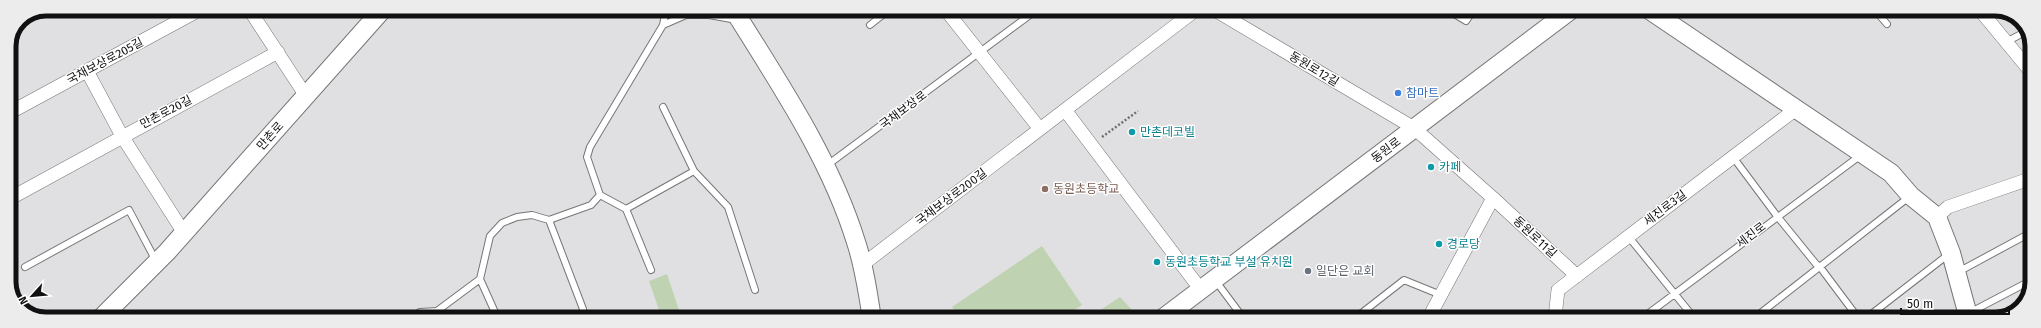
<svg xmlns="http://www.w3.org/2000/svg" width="2041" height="328" font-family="'Fira Sans','Noto Sans KR',sans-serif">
<rect width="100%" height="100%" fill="#e0e0e2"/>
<!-- green -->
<path fill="#bfd3b2" d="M1042 246 1082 305 1061 319H960L952 307Z
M667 274 680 313 662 319 649 281Z
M1120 297 1132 310 1118 319H1087Z"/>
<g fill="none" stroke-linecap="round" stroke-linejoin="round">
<defs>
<path id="lane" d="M666 9 663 25 590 147 587 157 600 195 626 209 694 171
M1446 9 1466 21 1474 9
M1874 9 1887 24
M663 25 686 15H709L737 20
M870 25 890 9
M2006 42 2027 31
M663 107 694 171 728 207 755 290
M1733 157 1777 216 1816 264 1820 267 1859 319
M826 166 1038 9
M626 209 651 270
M1628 236 1695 319
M25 267 129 210 156 261
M1958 272 2032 232
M1215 280 1244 319
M420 312 437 311 480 279
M1969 313 2032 280
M498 319 480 279 490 236 502 223 517 217 532 215 549 220
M580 319 583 309 549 220 591 205 600 195
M1354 319 1404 280 1441 295
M1641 319 1861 155
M1753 319 1909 197
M1865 319 1949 254"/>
<path id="street" d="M249 9 306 96
M945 9 1040 129
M1213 9 1414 128 1493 198 1428 319
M1979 9 2032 73
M87 71 122 136 184 233
M1065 110 1201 290
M9 113 201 9
M1493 198 1577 276
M9 199 278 52
M1937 217 1948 207 2032 178
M862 265 1197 9
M1556 319 1555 317 1558 290 1796 109"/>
<path id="secondary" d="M733 9C779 83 830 158 856 242 864 266 868 293 872 319
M1648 9 1891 173 1911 196 1937 217 1951 253 1969 319
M100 319 167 252 383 9
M1162 319 1572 9"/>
</defs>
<!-- lane casing -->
<use href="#lane" stroke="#767678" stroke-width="8"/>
<!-- street casing -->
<use href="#street" stroke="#767678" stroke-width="14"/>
<!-- secondary casing -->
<use href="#secondary" stroke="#767678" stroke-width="20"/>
<!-- path -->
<path stroke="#6f6f70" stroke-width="2.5" stroke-dasharray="2 2" stroke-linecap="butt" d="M1601 9 1604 12 1618 9
M1102 137 1138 111"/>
<!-- lane -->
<use href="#lane" stroke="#fff" stroke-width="6"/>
<!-- street -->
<use href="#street" stroke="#fff" stroke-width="13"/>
<!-- secondary -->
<use href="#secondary" stroke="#fff" stroke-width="18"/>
</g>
<!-- markers -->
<circle fill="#3f7fe0" stroke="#fff" stroke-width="1.5" cx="1398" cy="93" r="4"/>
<g fill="#0f9aa8" stroke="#fff" stroke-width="1.5">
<circle cx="1132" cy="132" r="4"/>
<circle cx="1431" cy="167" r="4"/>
<circle cx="1439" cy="244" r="4"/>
<circle cx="1157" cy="262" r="4"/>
</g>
<circle fill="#8d6e63" stroke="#fff" stroke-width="1.5" cx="1045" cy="189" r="4"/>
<circle fill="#6b7280" stroke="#fff" stroke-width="1.5" cx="1308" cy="271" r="4"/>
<g text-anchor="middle" stroke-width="3" stroke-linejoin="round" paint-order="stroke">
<!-- street labels -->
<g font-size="12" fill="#111112" stroke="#fff">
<text transform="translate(105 61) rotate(-28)" y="4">국채보상로205길</text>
<text transform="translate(1314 69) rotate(31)" y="4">동원로12길</text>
<text transform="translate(903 110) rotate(-37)" y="4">국채보상로</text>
<text transform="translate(166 112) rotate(-28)" y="4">만촌로20길</text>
<text transform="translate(270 136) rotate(-48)" y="4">만촌로</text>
<text transform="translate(1386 150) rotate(-37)" y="4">동원로</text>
<text transform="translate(951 197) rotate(-37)" y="4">국채보상로200길</text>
<text transform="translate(1665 208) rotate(-37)" y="4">세진로3길</text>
<text transform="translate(1751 235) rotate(-37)" y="4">세진로</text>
<text transform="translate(1535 237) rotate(43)" y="4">동원로11길</text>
</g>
<!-- shop labels -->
<g font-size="12" fill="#366cbe" stroke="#fff" text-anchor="start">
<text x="1406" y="97">참마트</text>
</g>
<!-- culture labels -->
<g font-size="12" fill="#0d838f" stroke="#fff" text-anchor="start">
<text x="1140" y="136">만촌데코빌</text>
<text x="1439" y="171">카페</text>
<text x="1447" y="248">경로당</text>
<text x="1165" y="266">동원초등학교 부설 유치원</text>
</g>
<!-- education labels -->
<g font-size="12" fill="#785e54" stroke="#fff" text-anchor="start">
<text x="1053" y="193">동원초등학교</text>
</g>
<!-- worship labels -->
<g font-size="12" fill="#5b616d" stroke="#fff" text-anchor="start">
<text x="1316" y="275">일단은 교회</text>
</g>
</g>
<!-- crop -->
<path d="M0 0H2041V328H0ZM46 16H1995A30 30 0 0 1 2025 46V282A30 30 0 0 1 1995 312H46A30 30 0 0 1 16 282V46A30 30 0 0 1 46 16Z" fill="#ececec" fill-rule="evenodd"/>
<path fill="none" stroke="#111112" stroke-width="5" d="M46 16H1995A30 30 0 0 1 2025 46V282A30 30 0 0 1 1995 312H46A30 30 0 0 1 16 282V46A30 30 0 0 1 46 16Z"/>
<!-- north arrow -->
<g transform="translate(32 296) rotate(243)" stroke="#ffffff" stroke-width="3" paint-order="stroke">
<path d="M0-3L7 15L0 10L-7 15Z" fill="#111112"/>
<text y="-6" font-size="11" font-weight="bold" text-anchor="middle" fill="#111112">N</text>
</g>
<!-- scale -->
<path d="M1901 308v6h108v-6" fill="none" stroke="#111112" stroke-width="2"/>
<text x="1907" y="308" font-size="12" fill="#111112" stroke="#ffffff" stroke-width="3" paint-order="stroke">50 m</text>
</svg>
